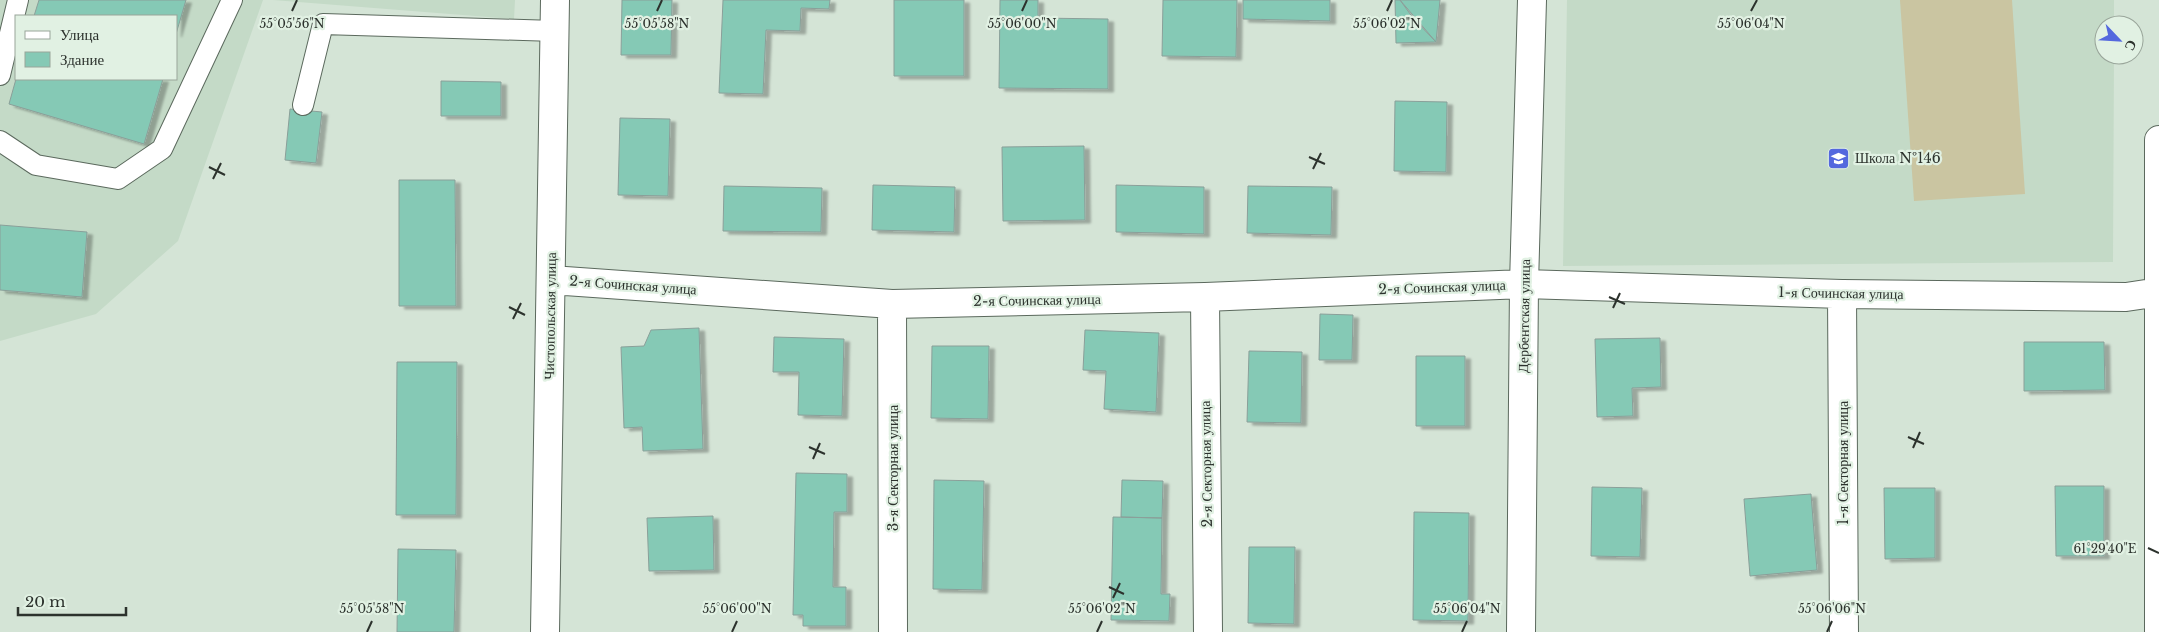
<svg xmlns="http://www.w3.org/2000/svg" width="2159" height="632" font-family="'Libre Baskerville',serif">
<defs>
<filter id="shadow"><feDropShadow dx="5.5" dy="3" stdDeviation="1" flood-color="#0004"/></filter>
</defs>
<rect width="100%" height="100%" fill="#d4e4d6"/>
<!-- built -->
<path fill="#c4dac7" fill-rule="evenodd" d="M0 0H263L178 241 96 314 0 341ZM16 16H176V79H16Z
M273 0H515L514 19Z
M1567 0H2114V25H2104V55H2114L2113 262 1563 266Z"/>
<!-- pitch -->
<path fill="#cac5a1" d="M1900 0H2012L2025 194 1914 201Z"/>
<!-- building -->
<path fill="#85c9b5" stroke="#8a9f99" filter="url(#shadow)" d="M39 0H186L176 34V16H34Z
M622 0H672L671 55H621Z
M723 0H830L829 9 801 8 800 31 766 30 763 94 719 93Z
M894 0H964V76H894Z
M1000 0H1038V18L1108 19V89L999 88Z
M1163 0H1237L1236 57 1162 56Z
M1243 0H1330V21L1243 19Z
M1395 0H1400L1413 18 1436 42 1396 43Z
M1400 0H1440L1436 42Z
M16 79H163L144 144 9 104Z
M441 81 501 82V116H441Z
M1395 101 1447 102 1446 172 1394 171Z
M290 109 322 112 316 163 285 160Z
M620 118 670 119 668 196 618 195Z
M1084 146 1085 220 1003 221 1002 147Z
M399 180H455L456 306H399Z
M873 185 955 187 954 232 872 230Z
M1116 185 1204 187V234L1116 232Z
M724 186 822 188 821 232 723 231Z
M1248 186 1332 187 1331 235 1247 233Z
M0 225 87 232 82 297 0 290Z
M1320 314 1353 315 1352 360H1319Z
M699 328 703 449 643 451 642 427 624 428 621 347 644 346 651 330Z
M1085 330 1159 333 1156 412 1104 409 1106 371 1083 370Z
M774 337 844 339 842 416 798 415 799 372H773Z
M1660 338 1661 387 1632 388 1633 416 1597 417 1595 339Z
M2024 342H2104L2105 390 2024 391Z
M932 346H989L988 419 931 418Z
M1249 351 1302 352 1301 423 1247 422Z
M1416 356H1465V426H1416Z
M397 362H457L456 515H396Z
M796 473 847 474V512H834L833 587H846V626H803V615H793Z
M934 480 984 481 982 590 933 589Z
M1122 480 1163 481 1162 518 1121 517Z
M2055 486H2104V556H2056Z
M1592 487 1642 488 1640 557 1591 556Z
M1884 488H1935V558L1885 559Z
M1811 494 1817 570 1750 576 1744 499Z
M1414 512 1469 513 1468 621 1413 620Z
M713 516 714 570 649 571 647 518Z
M1113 517 1162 518 1161 594H1170L1169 621 1111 620Z
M1249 547H1295L1294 624 1248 623Z
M398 549 456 550 454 632H397Z"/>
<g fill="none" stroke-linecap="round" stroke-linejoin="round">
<defs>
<path id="service" d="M0 75 18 0
M303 105 323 24 555 31
M0 141 36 165 118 179 162 149 232 0"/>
<path id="minor" d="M551 280 892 304 1205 297 1524 284 1842 294 2126 297 2159 292
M1842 294 1844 632
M1205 297 1208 632
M892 304 893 632
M545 632 555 0
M1521 632 1524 284 1532 0
M2159 632V140"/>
</defs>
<!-- service casing -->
<use href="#service" stroke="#5b695d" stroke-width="22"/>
<!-- minor casing -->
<use href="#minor" stroke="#5b695d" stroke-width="30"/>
<!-- service -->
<use href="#service" stroke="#fff" stroke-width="20"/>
<!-- minor -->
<use href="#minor" stroke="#fff" stroke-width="28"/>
</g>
<!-- ticks -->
<path fill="none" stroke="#2c322d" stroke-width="2" d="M292 11 297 0M657 11 662 0M1022 11 1027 0M1387 11 1392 0M1751 11 1757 0M1309 157 1325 164M209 167 225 175M1313 169 1321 153M213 179 221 163M1609 297 1625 304M509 307 525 315M1613 308 1620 293M513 319 521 303M1908 437 1924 444M809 447 825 454M1913 448 1920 432M813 459 820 443M2148 548 2159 553M1109 587 1124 594M1113 598 1120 583M367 632 372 621M732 632 737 621M1097 632 1102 621M1462 632 1467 621M1827 632 1832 621"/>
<!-- icons -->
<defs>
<symbol id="school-square" viewBox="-11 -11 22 22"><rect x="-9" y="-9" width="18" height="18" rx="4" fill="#5468de" stroke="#e1f1e3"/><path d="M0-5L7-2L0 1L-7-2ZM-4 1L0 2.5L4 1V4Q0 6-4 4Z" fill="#fff"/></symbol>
</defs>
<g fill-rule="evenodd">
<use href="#school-square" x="1826" y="146" width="25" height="25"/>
</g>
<g text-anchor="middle" stroke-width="4.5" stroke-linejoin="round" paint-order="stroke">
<!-- poi labels -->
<g font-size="14" fill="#2c322d" stroke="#e1f1e3" text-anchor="start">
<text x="1855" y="163">Школа №146</text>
</g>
<!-- street labels -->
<g font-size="14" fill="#2c322d" stroke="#e1f1e3">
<text transform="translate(633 285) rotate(4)" y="5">2-я Сочинская улица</text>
<text transform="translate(1442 287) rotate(-2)" y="5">2-я Сочинская улица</text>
<text transform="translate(1841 293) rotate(1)" y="5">1-я Сочинская улица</text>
<text transform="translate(1037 300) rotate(-1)" y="5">2-я Сочинская улица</text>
<text transform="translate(550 316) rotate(-89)" y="5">Чистопольская улица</text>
<text transform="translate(1524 316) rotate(-89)" y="5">Дербентская улица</text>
<text transform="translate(1843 463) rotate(-90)" y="5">1-я Секторная улица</text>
<text transform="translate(1206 464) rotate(-91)" y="5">2-я Секторная улица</text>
<text transform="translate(893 468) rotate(-90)" y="5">3-я Секторная улица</text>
</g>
</g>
<g font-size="12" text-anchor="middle" fill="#2c322d" stroke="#e1f1e3" stroke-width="4.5" stroke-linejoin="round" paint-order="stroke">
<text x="292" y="28">55°05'56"N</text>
<text x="657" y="28">55°05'58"N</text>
<text x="1022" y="28">55°06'00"N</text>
<text x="1387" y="28">55°06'02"N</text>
<text x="1751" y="28">55°06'04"N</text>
<text x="2105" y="553">61°29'40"E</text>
<text x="372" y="613">55°05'58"N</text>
<text x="737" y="613">55°06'00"N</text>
<text x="1102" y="613">55°06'02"N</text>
<text x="1467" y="613">55°06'04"N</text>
<text x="1832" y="613">55°06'06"N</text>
</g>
<!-- legend -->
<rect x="15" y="15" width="162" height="65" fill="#e1f1e3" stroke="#99a59a"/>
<rect x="25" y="31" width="25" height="8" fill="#ffffff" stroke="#99a59a"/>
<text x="60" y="40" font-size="15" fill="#2c322d">Улица</text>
<rect x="25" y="52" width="25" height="15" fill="#85c9b5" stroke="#99a59a"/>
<text x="60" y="65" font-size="15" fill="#2c322d">Здание</text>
<!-- north arrow -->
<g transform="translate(2119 40) rotate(115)"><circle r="24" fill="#e1f1e3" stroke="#99a59a"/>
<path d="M0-4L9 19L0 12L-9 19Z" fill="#5468de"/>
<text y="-8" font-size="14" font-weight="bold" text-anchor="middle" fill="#2c322d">С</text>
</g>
<!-- scale -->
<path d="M18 607v8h108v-8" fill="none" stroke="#2c322d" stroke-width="2.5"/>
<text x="25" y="607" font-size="15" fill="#2c322d" stroke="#e1f1e3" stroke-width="4" paint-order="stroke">20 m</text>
</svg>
